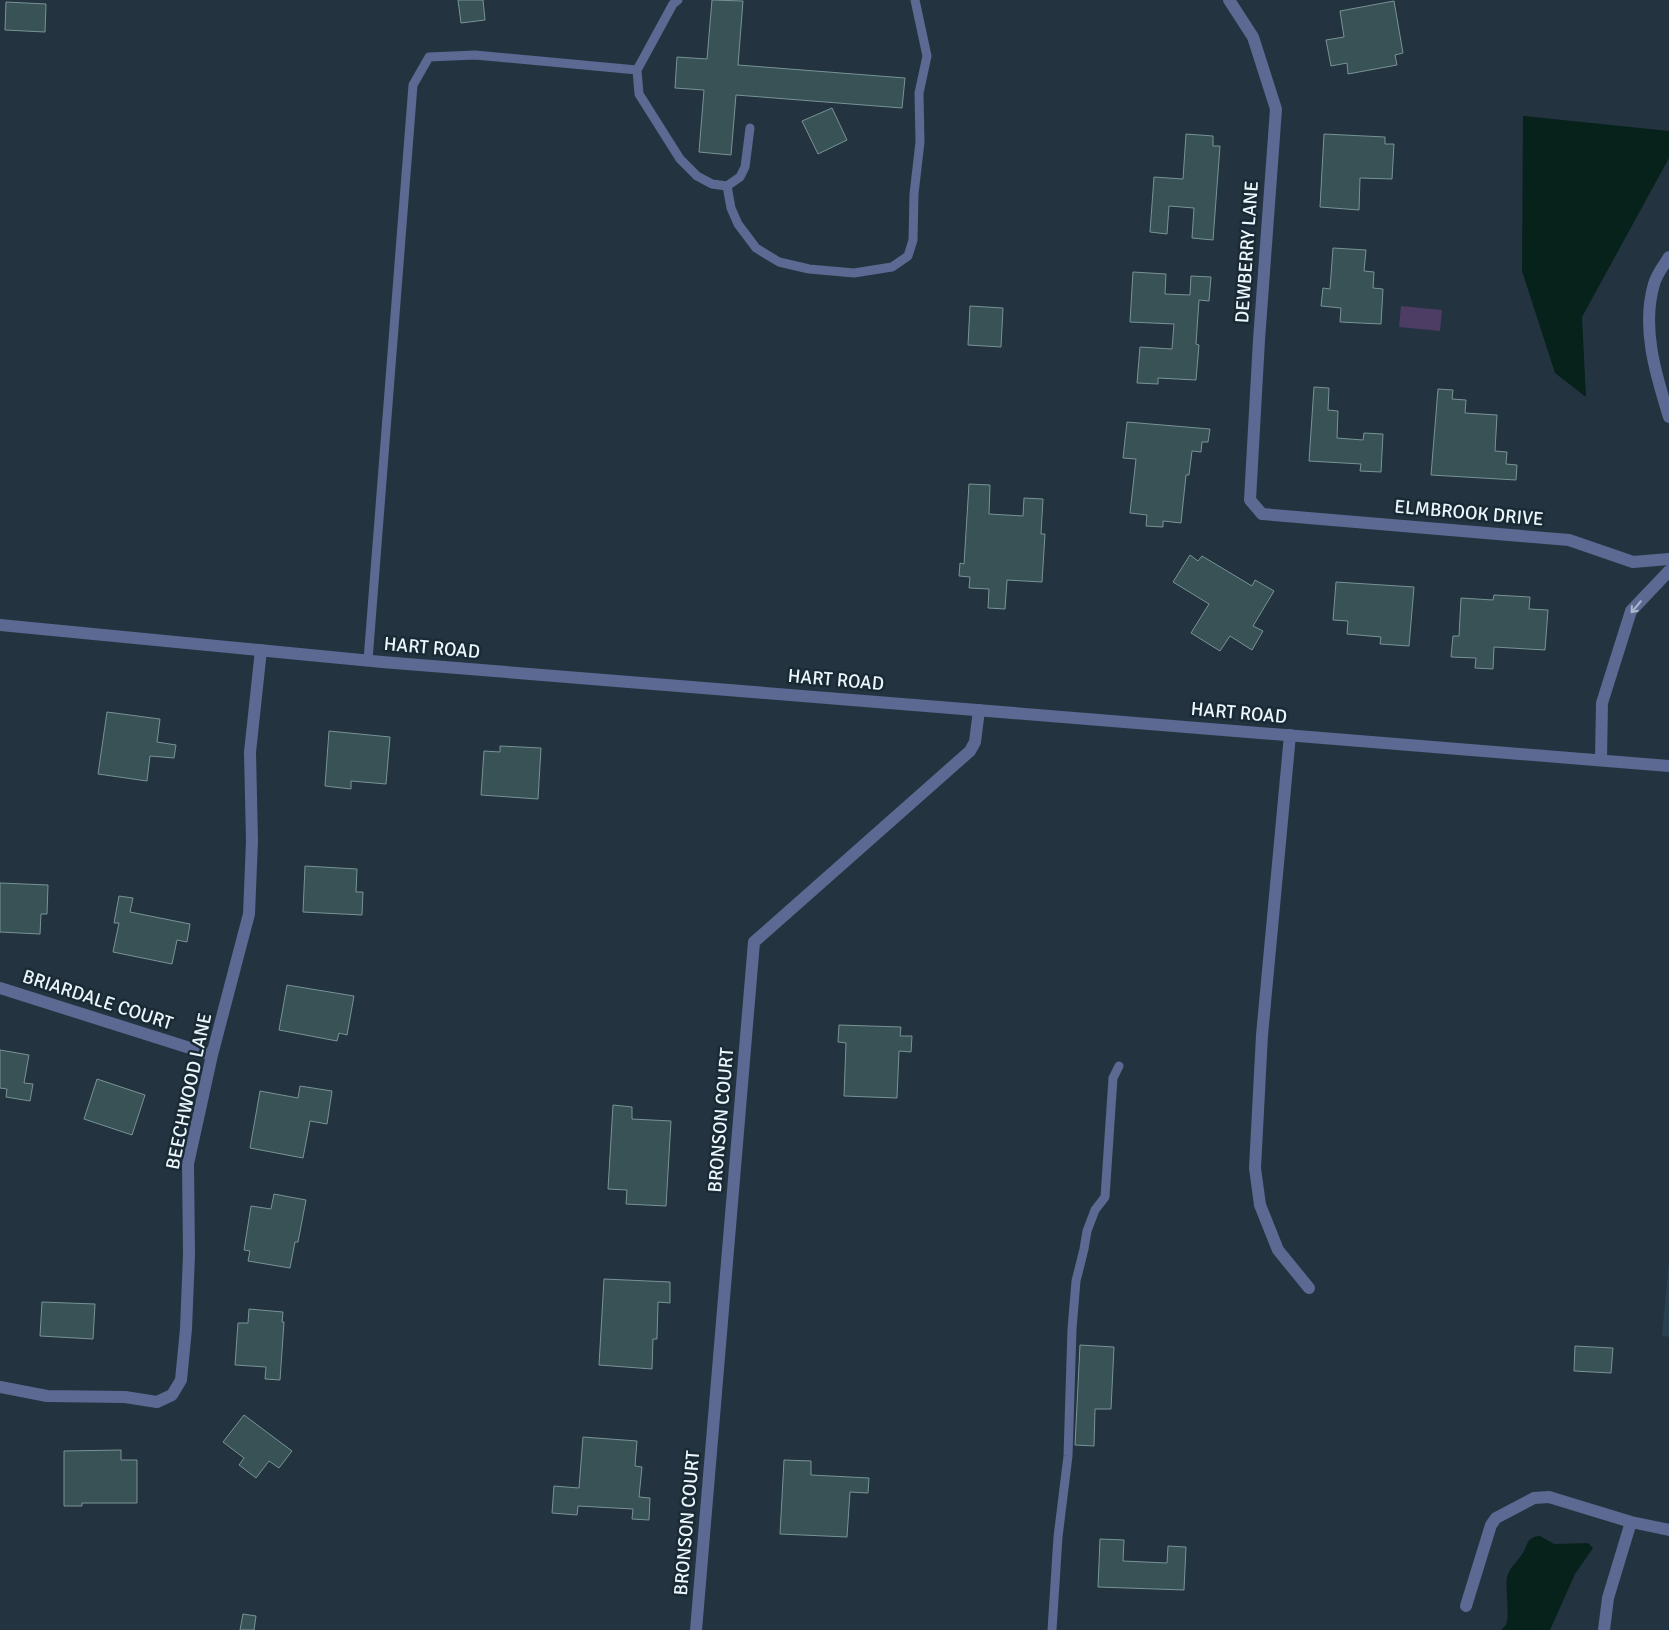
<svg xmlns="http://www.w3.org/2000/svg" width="1669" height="1630" font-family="Signika,sans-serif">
<rect width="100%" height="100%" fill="#233440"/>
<!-- built -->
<path fill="#294151" d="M1669 1260V1337L1662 1336Z"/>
<!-- green -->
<path fill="#4d3c64" d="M1401 306 1442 310 1440 331 1399 327Z"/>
<!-- water -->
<path fill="#06221b" d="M1523 116 1669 131V158L1582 317 1586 397 1555 373 1522 271Z
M1540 1536 1554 1544 1588 1543 1593 1548 1575 1574 1550 1630H1501C1502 1628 1505 1627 1506 1624 1510 1617 1505 1589 1507 1577 1510 1567 1517 1562 1522 1554 1529 1544 1526 1537 1540 1536Z"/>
<!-- building -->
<path fill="#395255" stroke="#789396" d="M458 0H483L485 20 461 23Z
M712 0 743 1 738 65 905 78 902 108 736 95 731 155 699 152 704 90 675 88 677 57 707 59Z
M1394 1 1403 53 1395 55 1397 65 1348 74 1347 63 1331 66 1326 40 1344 37 1340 11Z
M6 2 46 4 45 32 5 30Z
M832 108 847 140 818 154 802 121Z
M1186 134 1213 136V146H1220L1213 240 1192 238 1194 208 1169 206 1167 234 1150 232 1154 177 1183 179Z
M1324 134 1385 137V144H1394L1392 179 1360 178 1359 210 1320 207Z
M1333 248 1366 250 1364 271 1374 272 1373 288 1383 289 1381 324 1340 322 1341 308 1321 306 1323 288 1330 289Z
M1133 272 1166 274 1165 294 1190 295 1191 276 1211 277 1209 301 1199 300 1196 344 1199 345 1196 380 1158 378V384L1137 383 1140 347 1172 349 1174 324 1130 322Z
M970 306 1003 308 1001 347 968 345Z
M1314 387 1329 388 1328 410 1338 411 1337 438 1363 440 1364 433 1383 434 1381 472 1360 471 1361 464 1309 461Z
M1438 389 1453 390 1452 399 1466 400 1465 413 1497 415 1495 451 1507 452 1506 464 1517 465 1516 480 1431 475Z
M1127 422 1210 429 1208 442H1202L1201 452 1192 451 1189 475H1186L1181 523 1163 521V527L1146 526 1147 515 1130 513 1136 459 1123 458Z
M969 484 990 485 989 514 1023 516 1024 498 1043 499 1041 534H1045L1042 582 1007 580 1005 609 988 608 989 589 969 588 970 577 959 576 960 563 964 564Z
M1190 555 1198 561 1202 556 1252 586 1255 580 1274 591 1253 626 1263 631 1252 650 1230 636 1220 651 1191 633 1209 604 1173 582Z
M1336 582 1414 587 1409 646 1380 644 1381 637 1347 634 1348 621 1333 620Z
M1494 595 1530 597 1529 609 1548 610 1545 650 1494 647 1493 669 1475 668 1476 658 1451 657 1453 636H1459L1461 598 1493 600Z
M107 712 160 719 157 742 176 745 174 758 150 756 147 781 98 774Z
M329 731 390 737 386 784 351 781V789L325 786Z
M500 746 541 748 538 799 481 795 484 751 500 752Z
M305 866 357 869 356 892H363L362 915 303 912Z
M0 883 48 885 47 914H41L40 934 0 932Z
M119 896 133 898 130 912 190 924 187 942 177 940 172 964 113 952 119 923H114Z
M287 985 354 996 347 1035 339 1033 337 1041 279 1030Z
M839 1025 901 1027 900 1036H912L911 1052 899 1051 897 1098 844 1096 846 1043 838 1042Z
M0 1050 29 1055 24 1083 33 1084 30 1101 6 1097 7 1089 0 1088Z
M97 1079 145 1095 132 1135 84 1119Z
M300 1086 332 1091 327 1124 310 1121 303 1158 250 1148 260 1091 298 1098Z
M613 1105 632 1107V1119L671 1121 666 1206 626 1204 627 1190 608 1189Z
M274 1194 306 1200 298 1242H295L290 1268 248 1261 250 1251 244 1250 251 1206 271 1209Z
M604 1279 670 1282V1303L658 1302 657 1339H653L652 1369 599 1365Z
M42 1302 95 1304 93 1339 40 1336Z
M249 1309 283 1312 282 1322H284L280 1380 265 1379 266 1367 235 1365 238 1323H248Z
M1080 1345 1114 1347 1111 1409H1095L1094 1446 1075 1445Z
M1575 1346 1613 1348 1611 1373 1574 1371Z
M244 1415 292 1451 279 1468 269 1461 256 1478 239 1465 244 1458 223 1442Z
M583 1437 637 1441 635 1466 642 1467 639 1497 650 1498 649 1520 632 1519 633 1509 578 1506 577 1515 552 1513 554 1486 579 1488Z
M121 1450V1460H137V1503H82V1506H64V1451Z
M784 1460 811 1461V1475L869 1478 868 1493 850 1492 847 1537 780 1534Z
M1100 1539 1124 1540 1123 1561 1167 1563 1168 1546 1186 1547 1184 1590 1098 1587Z
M243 1614 256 1616 254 1630H240Z"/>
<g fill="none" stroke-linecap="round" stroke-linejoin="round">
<!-- service -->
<path stroke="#5c6992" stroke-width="9" d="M678 0 673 4 637 70 639 94 680 159 697 176 712 184 727 186 740 177 745 167 750 128
M727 186 731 208 738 224 756 248 779 262 809 269 854 273 892 267 908 256 913 240 914 194 920 142 919 93 927 56 915 0
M368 660 413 85 429 57 475 55 637 70
M1052 1630 1058 1537 1068 1456 1072 1329 1076 1281 1084 1249 1087 1231 1095 1210 1105 1197 1113 1078 1119 1066"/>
<!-- minor -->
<path stroke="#5c6992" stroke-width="12" d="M1229 0 1253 37 1276 109 1259 340 1250 500 1262 514 1569 540 1633 562 1669 559
M1669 257C1664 265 1656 275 1654 284 1641 328 1656 375 1669 417
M1290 735 1262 1035 1255 1168 1260 1205 1278 1250 1309 1288
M1601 760 1602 703 1631 611 1669 571
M0 988 212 1055
M0 1387 47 1396 125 1397 157 1402 172 1395 181 1380 186 1329 189 1254 188 1164 212 1055 249 914 252 841 250 752 261 650
M1466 1606 1491 1525 1496 1518 1534 1498 1549 1497 1631 1522
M696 1630 754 942 970 751 975 742 979 710
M1604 1630 1608 1598 1631 1522 1669 1530"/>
<!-- tertiary -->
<path stroke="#5c6992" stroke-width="12" d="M0 625 382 662 1669 766"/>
</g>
<!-- one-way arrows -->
<defs><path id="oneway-shaft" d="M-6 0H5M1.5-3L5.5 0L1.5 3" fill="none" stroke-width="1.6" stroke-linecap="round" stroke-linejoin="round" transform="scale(1.25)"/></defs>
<use stroke="#abb7cd" href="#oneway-shaft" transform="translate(1636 607) rotate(130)"/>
<g text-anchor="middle" stroke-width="5" stroke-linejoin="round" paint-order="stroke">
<!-- street labels -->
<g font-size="19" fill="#ebf6fd" stroke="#192a35">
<text transform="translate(1246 252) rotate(-86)" y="7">DEWBERRY LANE</text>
<text transform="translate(1469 512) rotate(5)" y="7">ELMBROOK DRIVE</text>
<text transform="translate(432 647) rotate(5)" y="7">HART ROAD</text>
<text transform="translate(836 679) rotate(5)" y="7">HART ROAD</text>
<text transform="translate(1239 712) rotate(5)" y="7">HART ROAD</text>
<text transform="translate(98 999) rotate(18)" y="7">BRIARDALE COURT</text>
<text transform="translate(188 1091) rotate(-78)" y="7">BEECHWOOD LANE</text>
<text transform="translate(720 1120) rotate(-85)" y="7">BRONSON COURT</text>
<text transform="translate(686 1523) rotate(-85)" y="7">BRONSON COURT</text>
</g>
</g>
</svg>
